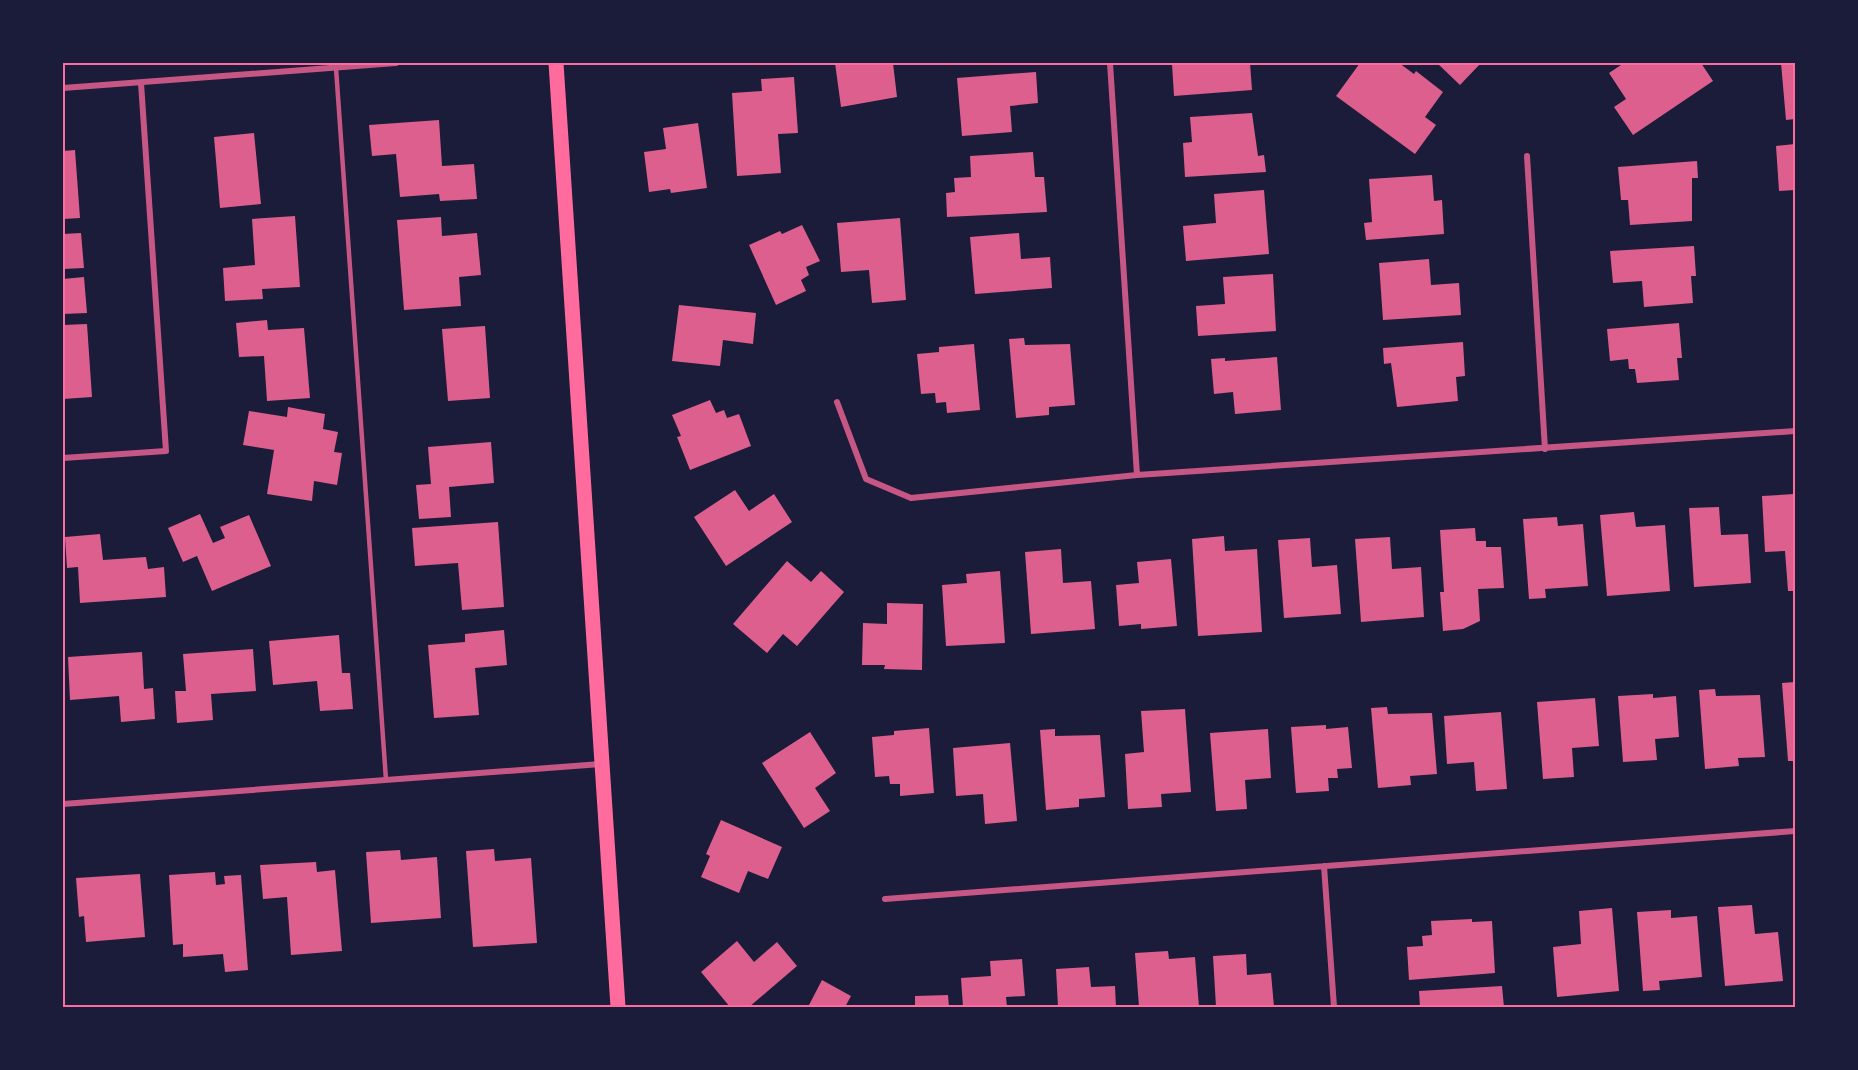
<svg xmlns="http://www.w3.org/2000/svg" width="1858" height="1070" font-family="'Sofia Sans Condensed',sans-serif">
<rect width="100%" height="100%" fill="#1b1b3a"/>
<!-- building -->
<path fill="#dd5f8e" d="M835 63H893L897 97 841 107Z
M1250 63 1252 90 1174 96 1172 64Z
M1360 63H1399L1414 74 1416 71 1443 92 1425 117 1436 125 1415 154 1336 96Z
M1437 63H1481L1460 85Z
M1624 63H1701L1713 81 1633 135 1614 107 1626 99 1609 73Z
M1781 63H1795V119L1786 120Z
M1036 72 1038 103 1010 106 1012 132 962 136 957 78Z
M794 77 798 133 778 134 781 173 737 176 732 93 762 91 761 79Z
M1252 113 1258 156 1264 155 1266 172 1185 177 1183 143 1192 142 1190 117Z
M439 120 442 166 474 164 477 199 440 201 439 194 400 197 396 154 372 156 369 125Z
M698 123 707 188 671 193 670 189 649 192 644 152 666 149 663 128Z
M254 133 261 204 220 208 214 137Z
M1795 144V190L1779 191 1776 146Z
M75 150 80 218 63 219V151Z
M1033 152 1035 177H1044L1047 212 947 217 946 193 955 192 954 178 971 177 970 156Z
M1697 161 1698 178H1692V221L1630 225 1628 200H1621L1618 167Z
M1432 175 1434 201 1442 200 1444 234 1366 240 1364 223 1372 222 1369 179Z
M1264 190 1269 254 1186 261 1183 226 1216 223 1214 194Z
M295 216 300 287 262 289 263 299 225 301 223 268 255 265 252 219Z
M441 217 442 236 477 233 481 275 459 277 461 306 404 310 397 220Z
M900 218 906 300 872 303 869 270 841 272 837 223Z
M802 225 820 261 806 267 809 275 801 280 806 291 776 305 749 245 780 231 782 234Z
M81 233 84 268 63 269V234Z
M1019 233 1021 259 1050 257 1052 288 975 294 970 237Z
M1694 246 1696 276H1691L1693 303 1644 307 1642 281 1613 283 1610 251Z
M1429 259 1431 285 1459 283 1461 315 1383 320 1379 263Z
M1273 274 1276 331 1198 336 1196 306 1225 304 1223 277Z
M84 277 87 313 63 314V279Z
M679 305 756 313 753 344 723 340 720 366 672 361Z
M267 320 268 330 304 328 310 398 267 401 264 356 239 357 236 323Z
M1679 323 1682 358H1677L1679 380 1637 383 1635 369H1629L1628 359 1610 361 1607 329Z
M87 324 92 397 63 399V325Z
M485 326 490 398 448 401 442 329Z
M1024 338 1025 345 1070 344 1075 405 1049 407V415L1016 418 1009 339Z
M1463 342 1465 376 1456 377 1458 401 1397 407 1391 363 1384 364 1383 348Z
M974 344 980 410 947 413 946 402 936 403 935 393 921 394 917 354 939 352V347Z
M1277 357 1281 410 1235 414 1233 392 1214 394 1211 359 1225 358V361Z
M710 400 716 413 724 410 727 418 739 414 751 446 690 470 677 437 681 436 672 415Z
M288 407 325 414 323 429 338 432 334 452 342 453 337 485 314 481 312 501 267 494 274 450 243 445 249 411 287 417Z
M491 442 494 483 449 487 451 517 419 519 416 485 431 484 428 447Z
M735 490 749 511 774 494 792 522 726 566 694 517Z
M1794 494 1795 591H1788L1785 551 1765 552 1762 496Z
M1719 507 1721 535 1748 534 1751 583 1694 587 1689 508Z
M1634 512 1636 527 1665 525 1670 591 1607 596 1600 515Z
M200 514 213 543 225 538 220 527 249 515 271 566 212 591 197 556 183 562 168 528Z
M1557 517 1558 526 1583 524 1588 586 1545 589 1546 598 1529 599 1523 519Z
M498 522 504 607 462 610 458 563 415 566 412 528Z
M1475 528 1476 541H1486V547H1501L1504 588 1478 589 1480 621 1463 629 1443 631 1440 592H1444L1440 530Z
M100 534 103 560 146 557 148 569 164 567 166 597 80 603 78 567 67 568 65 537Z
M1224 536 1225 551 1257 549 1262 632 1198 636 1192 539Z
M1390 537 1392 569 1421 567 1424 617 1361 622 1355 539Z
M1310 538 1312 567 1337 565 1341 614 1284 618 1278 540Z
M1061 549 1063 583 1091 581 1095 629 1031 634 1025 552Z
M1171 559 1177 626 1141 629V624L1119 626 1116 585 1139 583 1137 562Z
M787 561 811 582 821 571 844 592 797 646 783 634 767 653 733 624Z
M1000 571 1005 643 946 646 942 585 967 583 966 574Z
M887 603 923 604 922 670 884 669 885 665H862L863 623 887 624Z
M504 630 507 665 475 668 479 715 434 718 428 645 465 642V634Z
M339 635 342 673H350L353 709 320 711 317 681 273 685 269 641Z
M253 649 256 691 211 694 213 720 177 723 175 691H186L183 654Z
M142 652 144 689 153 688 155 719 121 722 119 696 70 700 68 657Z
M1795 682V761H1788L1782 683Z
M1715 689 1716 696 1760 695 1765 757 1738 758 1739 766 1705 769 1699 690Z
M1653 694V698L1676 696 1679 737 1655 739 1657 760 1623 762 1618 696Z
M1595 698 1599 746 1572 748 1574 777 1543 779 1537 702Z
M1387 707 1388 714 1432 713 1437 774 1410 776 1411 785 1378 788 1371 708Z
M1185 709 1191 792 1161 794 1162 807 1128 809 1125 754 1144 752 1141 711Z
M1501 712 1507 789 1476 791 1474 762 1447 764 1444 716Z
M1326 725V729L1348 727 1352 768 1337 769 1338 778H1328L1329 791 1296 793 1291 727Z
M929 728 934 793 900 796V784H890L889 776 875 777 872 737 894 735V731Z
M1055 729V736L1100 735 1105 797 1079 799V807L1046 810 1040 730Z
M1268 729 1271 778 1245 780 1247 809 1216 811 1210 733Z
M810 732 836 773 815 788 830 811 804 828 762 763Z
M1010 743 1017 821 985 824 983 794 956 796 953 748Z
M721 820 782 847 768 879 748 871 739 893 701 877 710 856 706 854Z
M494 849 495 861 531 858 537 943 473 947 466 851Z
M400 850 401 860 437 857 441 918 371 923 366 852Z
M316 862 317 872 335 870 342 951 291 955 287 897 263 899 260 865Z
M215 872 216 885 225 884 224 876 241 875 248 970 225 972 223 954 183 957V944L173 945 169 875Z
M140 874 145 937 86 942 84 916 79 917 76 878Z
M1752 905 1755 934 1778 932 1783 981 1725 986 1718 907Z
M1612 908 1619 991 1557 997 1553 947 1581 944 1579 911Z
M1671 910V918L1697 916 1702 977 1659 981 1660 990 1643 991 1637 912Z
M1472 919V922L1492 921 1495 973 1409 980 1407 947 1423 946 1422 936 1432 935 1431 921Z
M737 941 754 962 777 942 797 966 749 1007H730L701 972Z
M1168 951 1169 959 1195 957 1199 1007H1139L1135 953Z
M1246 954 1247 975 1271 973 1274 1007H1216L1213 956Z
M1022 959 1025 996 1006 997 1007 1007H963L961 978 991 976 990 961Z
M1089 967 1091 987 1115 986 1116 1007H1058L1056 969Z
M822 980 851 996 845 1007H808Z
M1502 986 1504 1007H1420L1419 991Z
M948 995 949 1007H915V996Z"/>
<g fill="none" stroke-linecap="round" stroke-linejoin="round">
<!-- service -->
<path stroke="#c65784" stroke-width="4.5" d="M336 68 386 780"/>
<!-- minor -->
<path stroke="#c65784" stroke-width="6" d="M1110 63 1137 475
M63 88 396 63
M1527 156 1545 449
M837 402 866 479 911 498 1137 475 1795 431
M63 458 166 451 141 83
M63 804 601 764
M1324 866 1334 1007
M885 899 1795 831"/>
<!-- primary -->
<path stroke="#ff6b9d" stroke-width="15" d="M556 63 618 1007"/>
</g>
<!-- border -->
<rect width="1858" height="1070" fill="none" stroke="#1b1b3a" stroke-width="129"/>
<rect x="64" y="64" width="1730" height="942" fill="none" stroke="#ff6b9d" stroke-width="2"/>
</svg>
